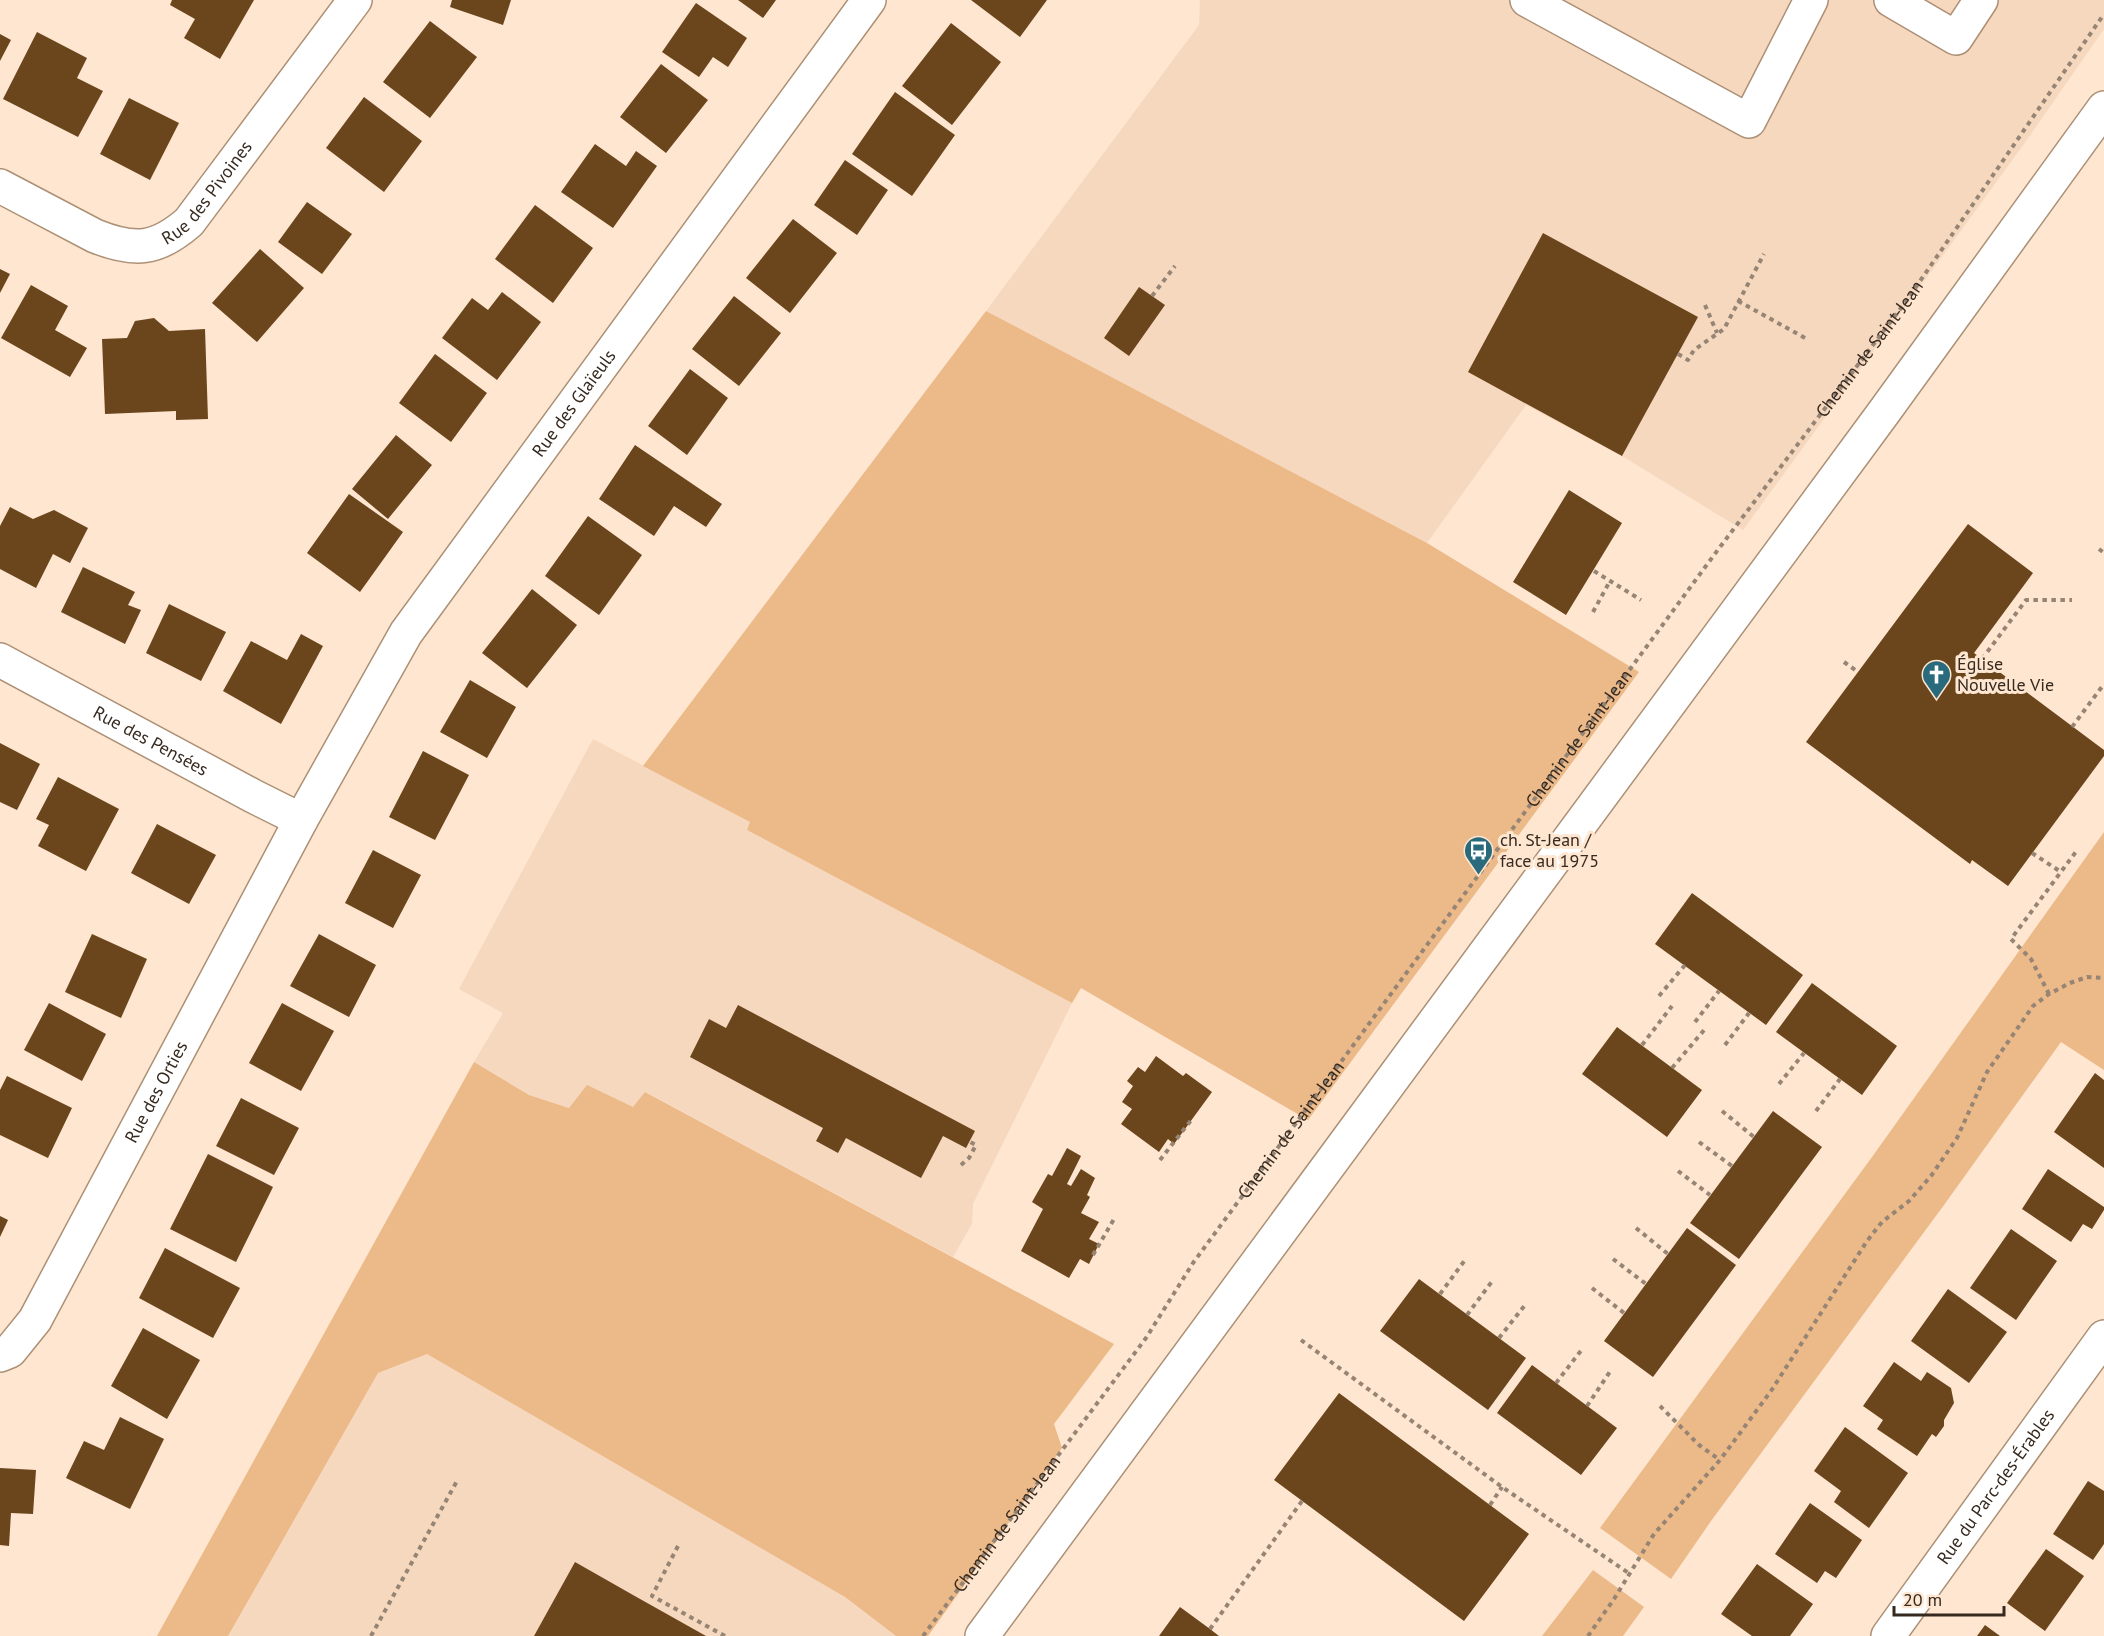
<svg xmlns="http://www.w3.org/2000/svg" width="2104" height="1636" font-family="'PT Sans',sans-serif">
<rect width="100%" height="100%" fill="#fee6d0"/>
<!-- built -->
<path fill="#f6d8bf" d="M1200 0H2104V29L2024 144 1743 530 1622 456 1526 405 1427 543 986 311 1199 25Z
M593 739 750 822 747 830 1072 1003 973 1204 972 1224 953 1257 646 1092 633 1107 570 1108 529 1095 474 1062 503 1013 459 989Z
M427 1354 845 1597 896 1636H228L378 1373Z"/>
<!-- green -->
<path fill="#ecb989" d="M986 311 1427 543 1639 672 1308 1120 1081 988 1072 1003 747 830 750 822 643 766Z
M2104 832V1070L2061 1042 1944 1205 1711 1521 1671 1579 1600 1528 1872 1157Z
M474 1062 529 1095 569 1108 587 1085 633 1107 645 1092 1114 1344 1054 1424 1062 1448 928 1636H896L845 1597 427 1354 378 1373 228 1636H157Z
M1593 1570 1644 1607 1623 1636H1542Z"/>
<!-- building -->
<path fill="#6b451c" d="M172 0H254L220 59 184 38 195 19 170 5Z
M452 0H511L503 25 450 7Z
M738 0H776L763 18Z
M971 0H1047L1020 37Z
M696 3 747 38 728 67 713 57 699 77 662 52Z
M430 21 477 57 430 118 383 82Z
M951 23 1001 62 952 125 902 86Z
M37 32 87 58 77 78 103 91 78 137 3 99Z
M0 34 11 40 0 61Z
M661 64 708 100 666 153 620 117Z
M895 92 955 135 912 196 852 154Z
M364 97 422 141 384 192 326 148Z
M129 98 179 123 150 180 100 154Z
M595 144 626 166 636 151 657 166 613 228 561 192Z
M845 160 888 190 857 235 814 205Z
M307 202 352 234 322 274 278 242Z
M535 205 593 248 553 303 495 259Z
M793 219 837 253 790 313 746 278Z
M1543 233 1698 317 1622 456 1468 372Z
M260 249 304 288 257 342 212 303Z
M0 269 10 274 0 293Z
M31 285 68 306 55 330 87 348 70 377 1 338Z
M1139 287 1165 305 1129 356 1104 338Z
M502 292 541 322 497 380 442 338 472 298 488 310Z
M734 296 781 333 739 386 692 349Z
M154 318 169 331 205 329 208 419 176 420V411L105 414 102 339 127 338 135 321Z
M435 354 487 393 451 442 399 403Z
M690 369 728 398 687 455 648 426Z
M396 435 432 465 388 519 352 489Z
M635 445 722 504 706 527 674 506 654 536 599 499Z
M1569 490 1622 523 1566 615 1513 582Z
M349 494 403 532 360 592 307 553Z
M10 507 33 519 54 510 88 528 70 563 53 554 36 588 0 569V526Z
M588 516 642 555 599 615 545 576Z
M1968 524 2033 573 1974 653 2104 750V756L2008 886 1972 860 1970 864 1806 742Z
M83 567 135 592 128 605 141 610 125 644 61 612Z
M532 589 577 625 527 688 482 653Z
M169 604 226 632 201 681 146 653Z
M301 634 323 646 281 724 223 691 251 641 287 660Z
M470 680 516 707 487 758 440 732Z
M0 743 40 764 17 810 0 802Z
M423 751 469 775 435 840 389 817Z
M58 777 119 809 86 871 38 846 49 825 36 819Z
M157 824 216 855 189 904 131 873Z
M373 850 421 875 393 928 345 903Z
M1692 893 1803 975 1766 1025 1655 944Z
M92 934 147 959 121 1018 65 992Z
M319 934 376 965 349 1017 290 986Z
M1812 983 1897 1046 1862 1095 1776 1032Z
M49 1003 106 1034 82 1081 24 1050Z
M282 1003 334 1031 301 1091 249 1063Z
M738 1005 975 1131 966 1148 943 1136 921 1178 846 1138 838 1153 816 1141 823 1128 690 1057 709 1019 726 1028Z
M1617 1027 1702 1090 1667 1137 1582 1074Z
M1156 1056 1183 1076 1186 1073 1212 1092 1174 1144 1168 1139 1159 1152 1121 1124 1132 1109 1122 1102 1133 1086 1127 1081 1138 1067 1145 1072Z
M2095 1073 2104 1080V1168L2054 1132Z
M7 1076 72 1108 48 1158 0 1135V1090Z
M241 1098 299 1128 274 1175 216 1146Z
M1773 1111 1822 1147 1739 1259 1690 1223Z
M1067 1148 1081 1156 1067 1184 1071 1186 1081 1169 1095 1178 1087 1195 1090 1197 1081 1213 1099 1222 1089 1239 1099 1244 1089 1264 1080 1259 1069 1278 1021 1251 1043 1209 1032 1202 1048 1174 1052 1176Z
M208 1154 273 1187 236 1262 170 1229Z
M2048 1169 2104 1207V1210L2092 1229 2083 1224 2071 1242 2022 1209Z
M0 1216 8 1220 0 1237Z
M1687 1228 1736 1265 1653 1377 1604 1341Z
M2011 1229 2057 1261 2016 1320 1970 1288Z
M165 1248 240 1288 213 1338 139 1298Z
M1419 1279 1526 1358 1488 1410 1380 1331Z
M1948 1289 2007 1332 1969 1383 1911 1341Z
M143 1328 200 1360 167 1419 111 1386Z
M1894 1362 1921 1381 1927 1372 1951 1388 1954 1403 1944 1420V1426L1936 1437 1932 1434 1917 1456 1877 1429 1883 1420 1863 1406Z
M1532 1365 1617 1428 1581 1475 1497 1413Z
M1339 1393 1529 1534 1464 1621 1274 1480Z
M120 1417 164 1439 130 1509 66 1478 84 1441 104 1450Z
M1845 1427 1908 1473 1869 1528 1834 1502 1841 1491 1814 1471Z
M0 1468 36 1470 33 1514 11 1513 9 1546 0 1545Z
M2088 1481 2104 1491V1544L2093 1560 2053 1534Z
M1810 1503 1862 1540 1836 1578 1825 1571 1817 1583 1775 1554Z
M2046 1549 2084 1576 2045 1631 2007 1603Z
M575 1562 633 1595 706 1636H534Z
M1757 1564 1813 1604 1790 1636H1752L1721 1614Z
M1180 1607 1210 1629 1219 1636H1159Z
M1985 1625 2000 1636H1977Z"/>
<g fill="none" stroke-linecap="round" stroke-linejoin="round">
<defs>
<g id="minor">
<path d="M1527 0 1749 121 1811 0"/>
<path d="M1891 0 1956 38 1981 0"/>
<path id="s2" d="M0 186 95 236C135 252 157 250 189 222L355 0"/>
<path id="s3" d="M0 660 253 796 301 820"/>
<path id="s4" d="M0 1355 10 1351 35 1320 301 820 406 633 869 0"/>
<path id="s5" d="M1888 1636 2104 1337"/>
</g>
<path id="major" d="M982 1636 1884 412 2104 108"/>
</defs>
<!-- minor casing -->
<use href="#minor" stroke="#ac9076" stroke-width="36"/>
<!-- major casing -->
<use href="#major" stroke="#ac9076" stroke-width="36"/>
<!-- path -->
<g stroke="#968474" stroke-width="4" stroke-dasharray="4.5 4.5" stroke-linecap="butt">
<path d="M1152 296 1175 266"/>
<path d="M1738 301 1807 339"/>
<path d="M1705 305 1717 333"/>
<path d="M1678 354 1688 360 1694 350 1724 329 1764 254"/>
<path d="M2099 549 2104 553"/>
<path d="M1594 571 1641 600"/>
<path d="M1593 612 1610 581"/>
<path d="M1982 659 2026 600H2072"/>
<path d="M1844 662 1858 672"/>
<path d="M2072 727 2104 684"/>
<path d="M2032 853 2061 872"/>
<path d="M2049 994 2031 959 2011 939 2078 849"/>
<path d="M1659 996 1685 965"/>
<path d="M1695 1022 1719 991"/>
<path d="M1642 1045 1672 1006"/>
<path d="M1725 1045 1749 1013"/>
<path d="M1672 1068 1705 1029"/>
<path d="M1779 1084 1804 1053"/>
<path d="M1722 1111 1754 1137"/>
<path d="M1816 1111 1840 1079"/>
<path d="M1699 1142 1732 1166"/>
<path d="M1160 1160 1192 1119"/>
<path d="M961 1165 969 1158 976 1145 970 1142"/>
<path d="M1678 1171 1710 1195"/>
<path d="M1636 1228 1668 1254"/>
<path d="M1093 1255 1114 1219"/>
<path d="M1613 1259 1646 1284"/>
<path d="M1592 1288 1624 1313"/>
<path d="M1440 1294 1465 1260"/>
<path d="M1467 1315 1493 1280"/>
<path d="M1499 1338 1525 1305"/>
<path d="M1301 1340 1502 1487 1630 1574"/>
<path d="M1556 1383 1583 1348"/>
<path d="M1587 1406 1611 1370"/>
<path d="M1660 1406 1699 1445 1720 1460"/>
<path d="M1490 1505 1502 1487"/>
<path d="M678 1546 652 1596 725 1636"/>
<path d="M1210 1629 1302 1501"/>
<path d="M371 1636 457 1481"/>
<path id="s1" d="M923 1636 1146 1338 1193 1263 1714 555 1907 300 2104 14"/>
<path d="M1588 1636 1614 1599 1654 1534 1720 1460 1771 1391 1867 1241 1882 1222 1909 1201 1931 1176 1957 1138 1987 1072 2033 1006 2049 994 2070 983 2087 977 2104 978"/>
</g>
<!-- minor -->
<use href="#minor" stroke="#fff" stroke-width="33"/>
<!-- major -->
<use href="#major" stroke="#fff" stroke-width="33"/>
</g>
<!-- icons -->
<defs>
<symbol id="church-pin" viewBox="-11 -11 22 30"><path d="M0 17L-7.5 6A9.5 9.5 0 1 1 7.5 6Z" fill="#296b7d" stroke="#fee6d0"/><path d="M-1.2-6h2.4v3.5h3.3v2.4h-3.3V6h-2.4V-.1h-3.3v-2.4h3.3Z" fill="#fff"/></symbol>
<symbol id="bus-pin" viewBox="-11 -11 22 30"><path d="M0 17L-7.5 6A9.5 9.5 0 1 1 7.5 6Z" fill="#296b7d" stroke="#fee6d0"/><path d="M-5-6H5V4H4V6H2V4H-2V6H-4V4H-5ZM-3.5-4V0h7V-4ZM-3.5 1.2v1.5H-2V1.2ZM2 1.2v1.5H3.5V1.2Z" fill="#fff"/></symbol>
</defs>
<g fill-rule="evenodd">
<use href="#church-pin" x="1920" y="658" width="33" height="45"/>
<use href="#bus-pin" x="1462" y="834" width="33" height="45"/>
</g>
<g text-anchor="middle" stroke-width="6" stroke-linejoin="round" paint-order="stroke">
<!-- street labels -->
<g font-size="18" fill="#362a20" stroke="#fee6d0">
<text dy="6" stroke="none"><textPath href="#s2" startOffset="243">Rue des Pivoines</textPath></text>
<text dy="6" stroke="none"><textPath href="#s1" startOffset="1598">Chemin de Saint-Jean</textPath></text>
<text dy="6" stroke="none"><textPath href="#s4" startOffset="1116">Rue des Glaïeuls</textPath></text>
<text dy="6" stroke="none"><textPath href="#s1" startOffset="1112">Chemin de Saint-Jean</textPath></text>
<text dy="6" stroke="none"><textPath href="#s3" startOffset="171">Rue des Pensées</textPath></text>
<text dy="6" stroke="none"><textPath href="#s4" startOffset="309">Rue des Orties</textPath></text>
<text dy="6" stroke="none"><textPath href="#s1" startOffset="626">Chemin de Saint-Jean</textPath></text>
<text dy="6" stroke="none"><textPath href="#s5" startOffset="184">Rue du Parc-des-Érables</textPath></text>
<text dy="6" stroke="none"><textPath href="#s1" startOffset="140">Chemin de Saint-Jean</textPath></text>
</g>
<!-- poi labels -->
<g font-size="18" fill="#362a20" stroke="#fee6d0" text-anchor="start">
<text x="1957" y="670">Église<tspan x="1957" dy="21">Nouvelle Vie</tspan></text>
<text x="1500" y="846">ch. St-Jean /<tspan x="1500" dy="21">face au 1975</tspan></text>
</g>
</g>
<!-- scale -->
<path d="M1894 1606v9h110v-9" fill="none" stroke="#362a20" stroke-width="3"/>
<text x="1903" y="1606" font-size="18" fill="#362a20" stroke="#fee6d0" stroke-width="4.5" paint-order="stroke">20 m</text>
</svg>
